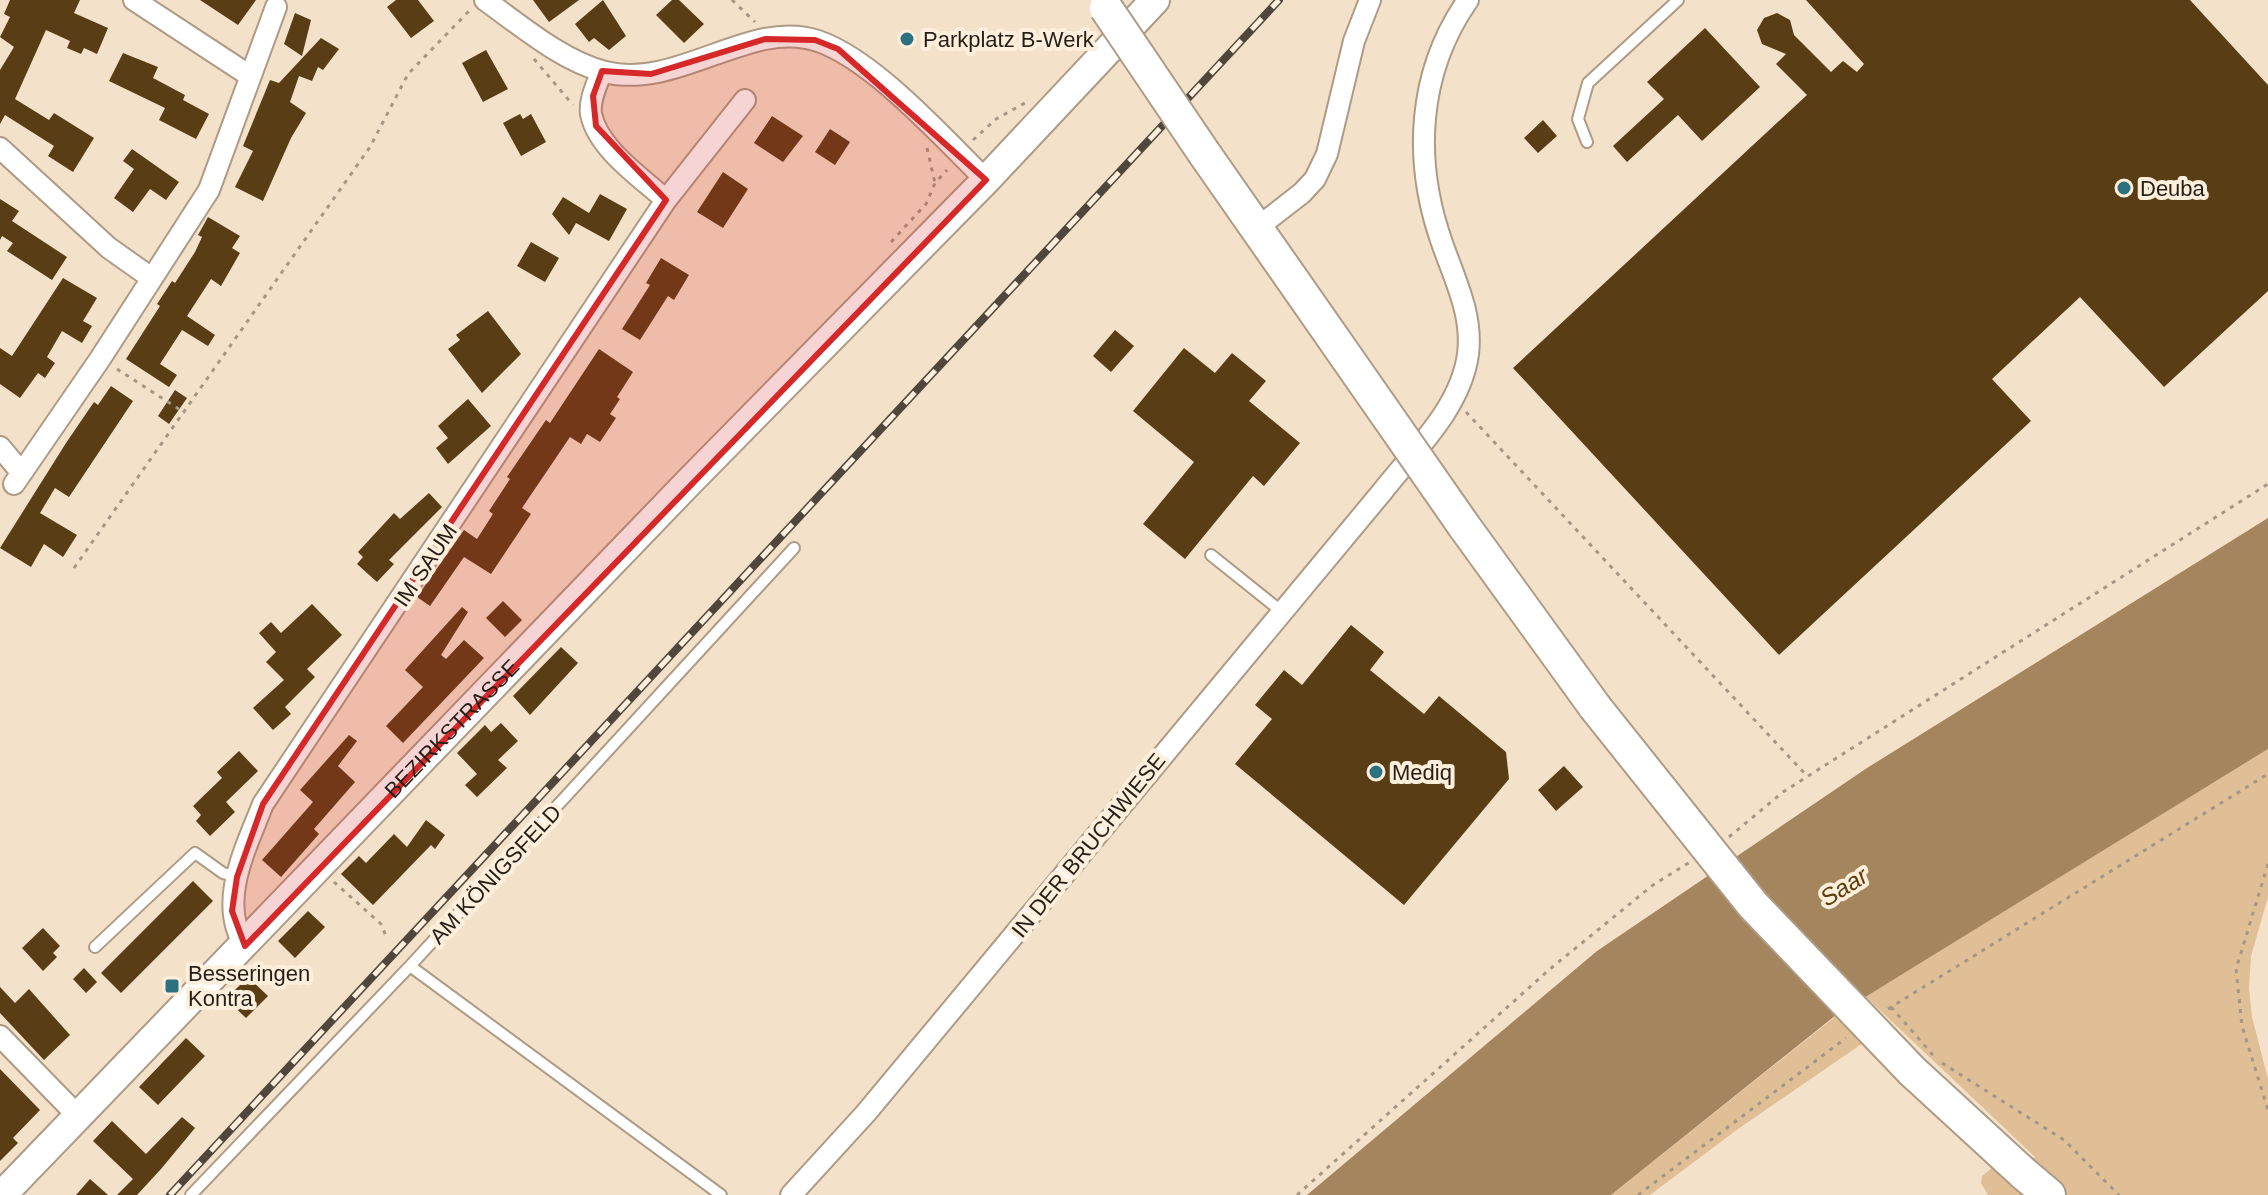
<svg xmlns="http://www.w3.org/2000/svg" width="2268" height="1195" font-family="Arial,sans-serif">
<rect width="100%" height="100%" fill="#f4e1ca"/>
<!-- green -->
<path fill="#e0bf97" d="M2268 749V897L2251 956 2249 988 2252 1017 2268 1079V1195H1988L1981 1183 1982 1176 1993 1167 2013 1185 2035 1157 1865 996Z
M1836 1016 1863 1043 1738 1129 1650 1195H1611Z"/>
<!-- water -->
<path fill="#a5855d" d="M2268 518V749L1836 1015 1611 1195H1307L1597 951 1867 768Z"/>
<!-- building -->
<path fill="#593d15" d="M10 0H80L74 13 108 28 97 54 84 48 81 54 67 48 70 41 46 30 15 99 49 120 54 113 94 138 73 172 48 156 54 146 5 115 0 124V70L14 47 0 37 10 17 4 14Z
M200 0H256L238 25Z
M396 0H418L434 21 411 38 387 7Z
M533 0H579L549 22Z
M603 0 626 36 609 50 594 38 589 42 575 24Z
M672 0H679L704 24 684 43 656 15Z
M1806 0H2190L2268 85V291L2164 387 2080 297 1992 379 2031 421 1779 655 1513 368 1807 95 1776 64 1786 54 1762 44 1757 30 1764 18 1777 13 1790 20 1794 35 1831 72 1843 61 1857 72 1864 64Z
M295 13 311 20 302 56 284 44Z
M1705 28 1760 87 1702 141 1678 115 1627 162 1613 146 1664 99 1647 82Z
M321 38 339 49 323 70 318 67 312 81 299 76 290 102 306 113 291 138 263 201 235 187 253 151 243 146 270 80 279 83Z
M486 50 508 89 483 102 462 63Z
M123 53 158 67 153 78 185 95 183 100 209 114 196 139 159 120 165 108 109 81Z
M520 114 523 119 531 114 546 142 521 156 503 123Z
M772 116 803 136 783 162 754 143Z
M1543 120 1557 136 1538 153 1524 138Z
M830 129 850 142 835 165 815 152Z
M132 149 179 182 166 200 150 189 133 212 114 198 134 169 123 161Z
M723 172 748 189 723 228 697 212Z
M600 194 627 209 609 241 576 223 569 235 552 214 563 197 589 213Z
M0 199 19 211 12 221 67 257 52 280 7 251 13 243 2 236 0 240Z
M208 217 240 236 232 248 240 253 221 286 211 279 187 316 215 335 208 346 182 330 160 364 177 375 169 387 126 359 160 306 157 304 172 281 175 283 195 252 202 237 198 235Z
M531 242 559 258 545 282 517 266Z
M661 258 689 275 674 300 668 296 640 340 622 329 650 285 646 283Z
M63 278 97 298 83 321 92 326 82 343 62 331 47 357 55 363 45 378 38 373 20 398 0 384V348L12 356Z
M488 311 521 354 482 393 448 349 460 340 456 335Z
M1115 330 1134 346 1111 372 1093 356Z
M1184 348 1215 373 1232 353 1266 381 1249 401 1300 443 1264 486 1253 476 1185 559 1143 524 1194 462 1133 411Z
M599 349 633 372 617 397 620 399 610 414 616 418 600 442 587 434 581 444 570 437 522 508 531 514 491 574 464 557 430 606 417 597 464 530 477 539 493 514 489 511 510 479 507 477 546 420 550 423Z
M111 386 133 401 69 497 55 488 40 513 77 535 63 557 44 544 31 567 0 548 66 443 94 402 98 405Z
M175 390 187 398 169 424 158 416Z
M468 399 491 426 448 464 436 448 448 438 438 426Z
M429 493 442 507 389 560 394 564 377 582 357 564 363 557 358 552 394 513 400 519Z
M503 601 522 620 505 637 486 618Z
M312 604 342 635 307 669 315 677 285 707 291 714 273 730 253 708 284 680 266 662 276 652 259 633 271 622 281 633Z
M462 607 468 612 441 655 446 659 464 640 484 658 403 743 386 726 423 687 405 670Z
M1351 625 1384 652 1370 670 1424 714 1439 696 1506 752 1509 779 1404 905 1235 764 1272 719 1255 705 1284 670 1302 685Z
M561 647 578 663 530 715 513 696Z
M501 723 518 741 498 760 507 768 477 797 465 785 477 774 457 753 485 725 491 732Z
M349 735 357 741 338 766 355 782 314 829 319 834 281 877 262 860 313 802 300 790Z
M239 751 258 771 226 802 235 812 210 836 196 821 201 815 193 806 222 778 217 772Z
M1564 766 1583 787 1556 811 1538 790Z
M426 820 445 835 435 849 431 845 373 905 341 874 359 856 366 863 394 834 407 847Z
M193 881 213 901 121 993 101 973Z
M308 911 325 927 295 958 278 941Z
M43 928 60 946 53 953 57 957 43 971 22 948Z
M84 968 97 982 86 993 73 979Z
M248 977 268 996 246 1018 226 999Z
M0 987 15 1003 29 989 70 1035 44 1060 0 1013Z
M186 1038 205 1056 158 1105 139 1087Z
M0 1069 40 1110 13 1138 18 1143 0 1161Z
M182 1117 195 1128 161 1169 137 1195H117L133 1179 93 1141 112 1121 146 1154Z
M90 1179 108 1195H76Z"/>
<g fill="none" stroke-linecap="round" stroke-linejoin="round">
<defs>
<path id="lane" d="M1587 142 1578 119 1588 83 1678 0
M1211 555 1281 611
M95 947 195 853 223 873 237 877
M410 966 721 1195
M191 1195 410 966 794 548"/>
<path id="street" d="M134 0 250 76
M485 0C520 25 562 61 605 72 679 90 750 18 818 41 874 60 943 138 986 180
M602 71C597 84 589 100 591 114 598 149 642 178 666 200
M0 148 109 248 150 277
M1257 228 1302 193 1315 179 1327 154 1354 41 1370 0
M0 447 21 472
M14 484 100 359 209 190 276 7
M245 946C217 902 246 848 263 804L666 200 745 100
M0 1036 78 1116
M791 1195 866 1113 1382 492C1414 451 1461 408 1468 354 1473 315 1455 280 1442 243 1413 161 1417 73 1468 0"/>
<g id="secondary">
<path id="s1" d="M2 1195 689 482 986 180 1155 0"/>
</g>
<path id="primary" d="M1204 153 1347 358
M1464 526 1595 707
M2023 1173 2049 1195"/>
</defs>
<!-- lane casing -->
<use href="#lane" stroke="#ad9b86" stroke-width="14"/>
<!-- street casing -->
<use href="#street" stroke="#ad9b86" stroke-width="24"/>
<!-- secondary casing -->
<use href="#secondary" stroke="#ad9b86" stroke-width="32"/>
<!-- primary casing -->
<use href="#primary" stroke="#ad9b86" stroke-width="36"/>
<!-- path -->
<path stroke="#a59685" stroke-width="3" stroke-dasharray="4 6" stroke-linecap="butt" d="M732 0 755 22
M534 59 573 105
M973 140 996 119 1025 103
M927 148 935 183
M891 242 926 204 935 183 947 170
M117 369 185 413
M1466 412 1808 777
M74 568 370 147 408 74 469 11
M1729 837 1783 792 2268 484
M2268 864 2236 969 2242 1026 2268 1110
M334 882 381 924 386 936
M1891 1007 1933 1055
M1888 1009 2268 774
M1942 1063 2064 1140 2119 1195
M1297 1195 1550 969 1653 885 1690 862
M1638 1195 1846 1038"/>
<!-- lane -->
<use href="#lane" stroke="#fff" stroke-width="10"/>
<!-- street -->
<use href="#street" stroke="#fff" stroke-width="20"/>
<!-- secondary -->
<use href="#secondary" stroke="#fff" stroke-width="28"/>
<!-- primary -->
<use href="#primary" stroke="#fff" stroke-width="32"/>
<defs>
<path id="rail" d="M170 1195 1279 0"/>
</defs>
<!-- rail casing -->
<use href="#rail" stroke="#50463b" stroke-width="8"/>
<!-- rail -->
<use href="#rail" stroke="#feefdc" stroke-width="5" stroke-dasharray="15" stroke-linecap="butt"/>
<defs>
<path id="primary-bridge" d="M1106 8 1204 153
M1347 358 1464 526
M1595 707 1753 905 1912 1071 2023 1173"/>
</defs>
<!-- primary-bridge casing -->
<use href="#primary-bridge" stroke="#ad9b86" stroke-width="36" stroke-linecap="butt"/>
<!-- primary-bridge -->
<use href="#primary-bridge" stroke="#fff" stroke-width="32"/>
</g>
<!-- marked area -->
<path fill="#d62828" fill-opacity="0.2" stroke="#d62828" stroke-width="6" stroke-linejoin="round" d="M765 39 815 40 838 49 986 180 245 946 232 911 237 877 263 804 666 200 596 126 593 96 602 71 651 74Z"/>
<!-- markers -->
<g fill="#2c7180" stroke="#feefdc" stroke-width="3">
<circle cx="907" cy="39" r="8"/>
<circle cx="2124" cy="188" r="8"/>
<circle cx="1376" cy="772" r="8"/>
<rect x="164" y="978" width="16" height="16" rx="4"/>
</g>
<g text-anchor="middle" stroke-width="8" stroke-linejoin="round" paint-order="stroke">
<!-- poi labels -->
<g font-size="22" fill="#251e16" stroke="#feefdc" text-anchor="start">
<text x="923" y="47">Parkplatz B-Werk</text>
<text x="2140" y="196">Deuba</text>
<text x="1392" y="780">Mediq</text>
<text x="188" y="981">Besseringen<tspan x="188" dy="25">Kontra</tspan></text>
</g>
<!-- street labels -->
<g font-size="22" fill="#251e16" stroke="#feefdc">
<text transform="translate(425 565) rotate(-56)" y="8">IM SAUM</text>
<text dy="8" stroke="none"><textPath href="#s1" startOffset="648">BEZIRKSTRASSE</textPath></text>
<text transform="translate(1088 845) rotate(-51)" y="8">IN DER BRUCHWIESE</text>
<text transform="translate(495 874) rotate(-47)" y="8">AM KÖNIGSFELD</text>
</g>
<!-- water labels -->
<g font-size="24" font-style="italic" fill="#5d3c08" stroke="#feefdc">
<text transform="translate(1844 887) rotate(-32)" y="8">Saar</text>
</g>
</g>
</svg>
